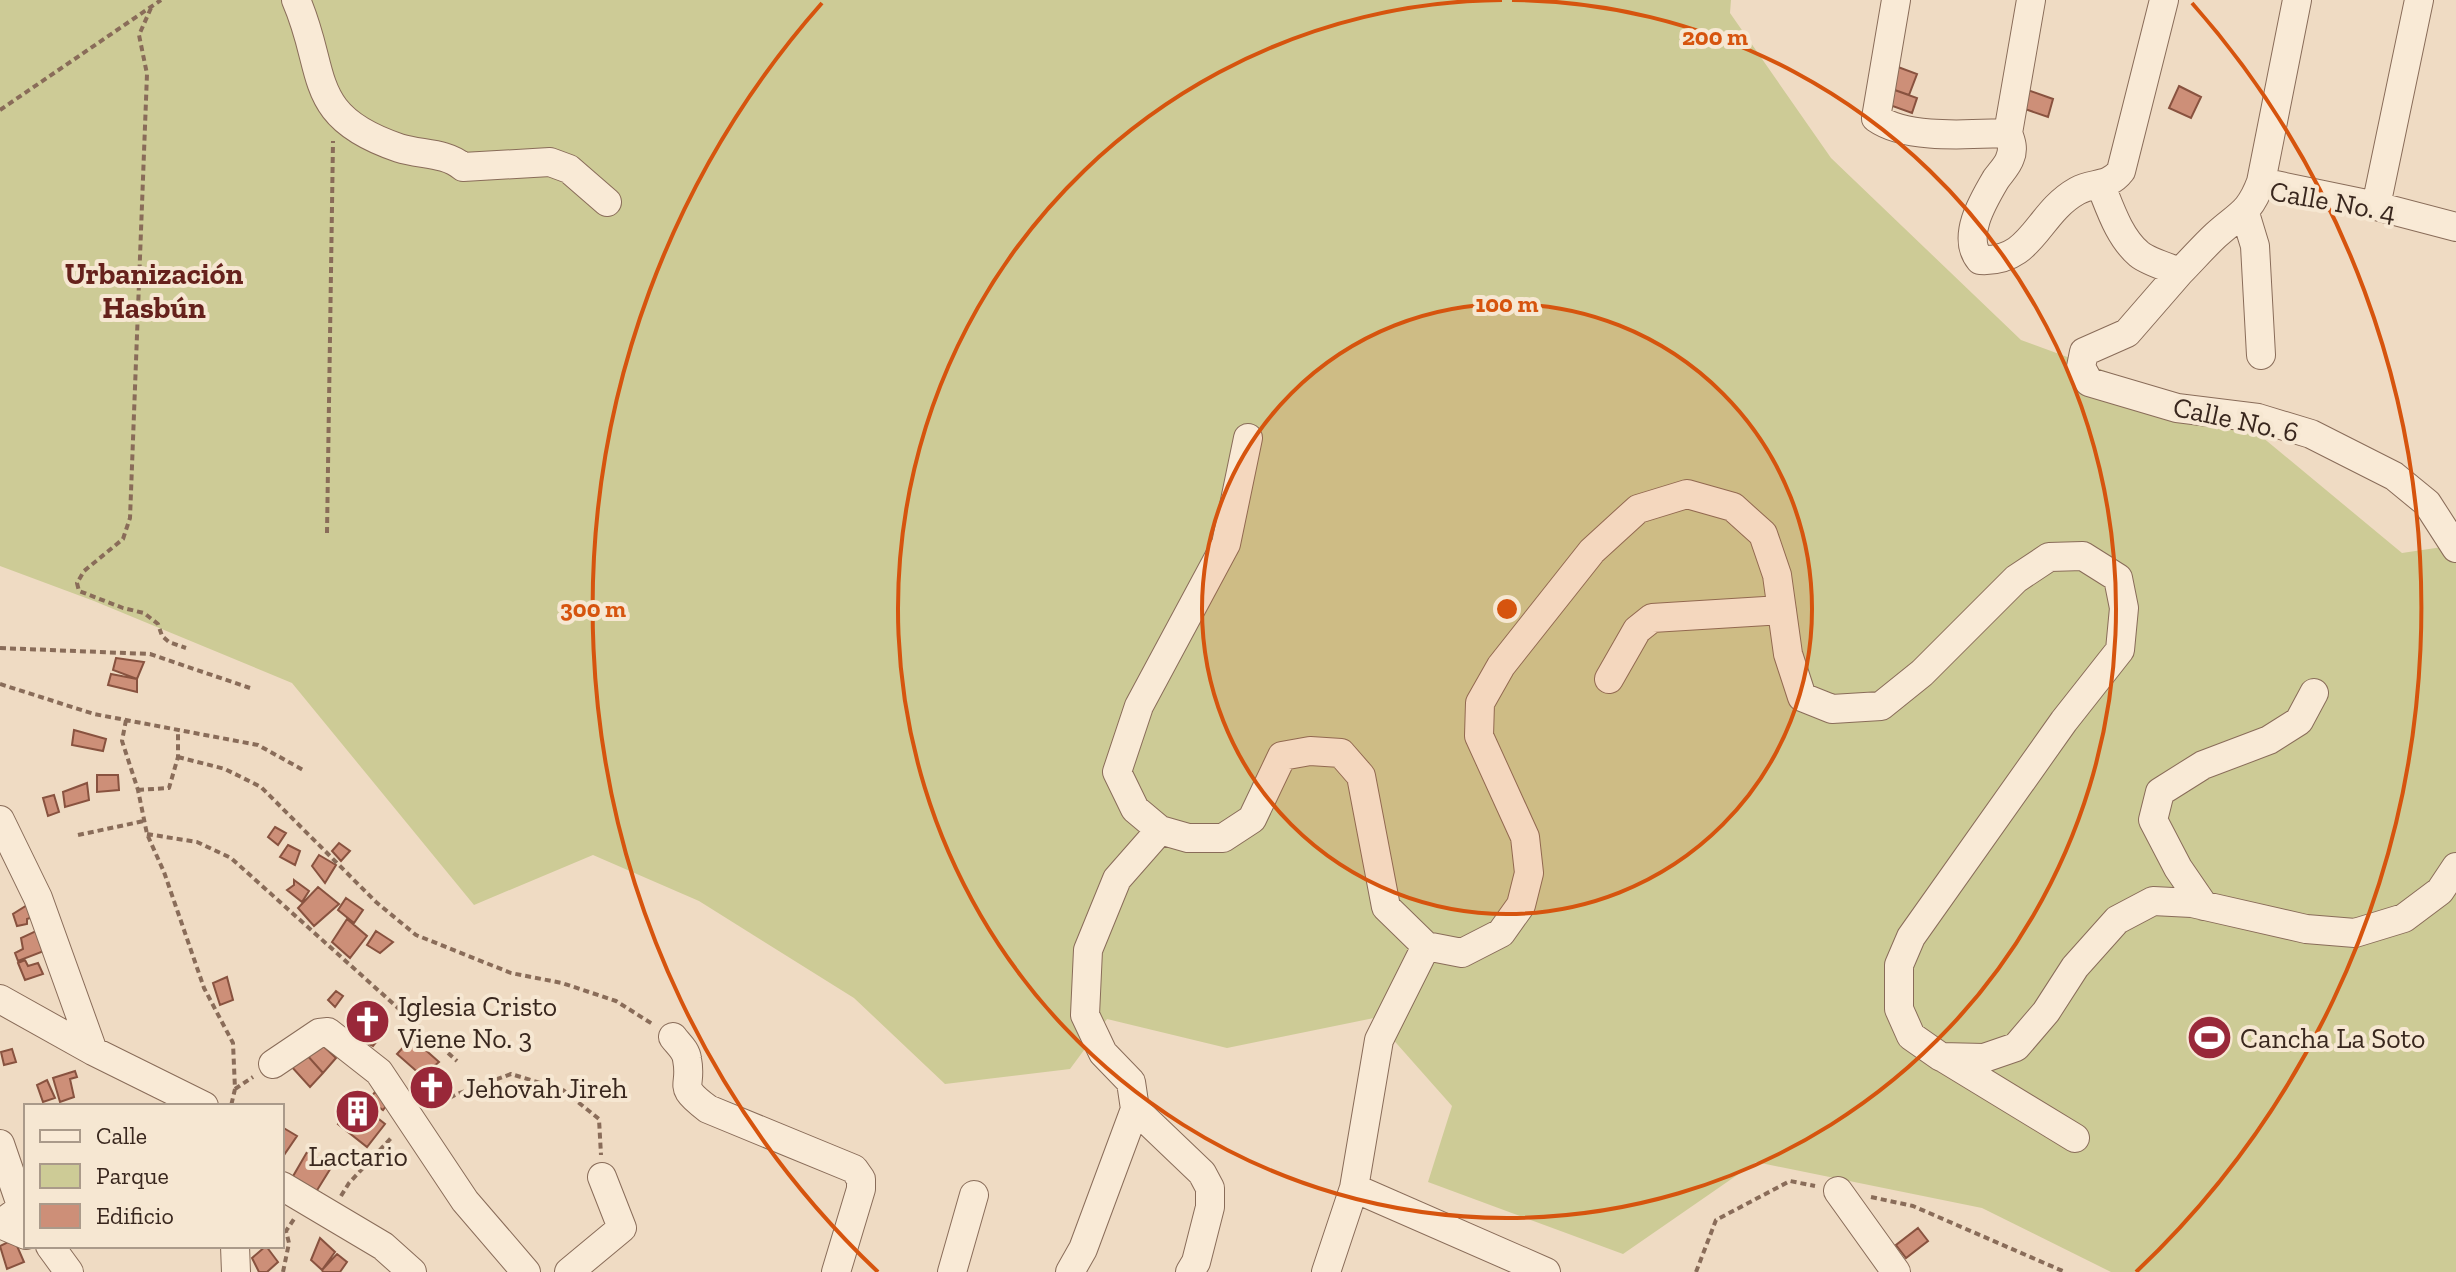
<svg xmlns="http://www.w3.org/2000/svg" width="2456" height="1272" font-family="'Zilla Slab',serif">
<rect width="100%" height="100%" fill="#efdbc3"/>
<!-- green -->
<path fill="#cdcb96" d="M0 0H1731L1730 13 1831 158 2021 340 2244 422 2402 553 2456 545V1272H2111L1982 1208 1756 1162 1623 1254 1428 1182 1452 1106 1374 1018 1227 1048 1107 1019 1070 1069 945 1084 854 998 699 901 593 855 474 905 292 683 94 601 0 566Z"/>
<!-- building -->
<path fill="#cd8f78" stroke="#88523f" stroke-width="2" d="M1898 67 1917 74 1909 95 1889 88Z
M2179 86 2201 97 2191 118 2169 108Z
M1889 88 1917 98 1912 113 1884 103Z
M2025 89 2053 99 2048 117 2019 107Z
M116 658 144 662 137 679 113 670Z
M111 674 137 679V692L108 685Z
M74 730 106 739 103 751 72 745Z
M97 775H118L119 790 97 792Z
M87 783 89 800 65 807 63 792Z
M54 795 59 812 48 816 43 798Z
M275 827 286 833 278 845 268 837Z
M339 843 350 851 341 861 332 851Z
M288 845 300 851 295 865 280 857Z
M319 855 336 865 325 883 312 866Z
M294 880 309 891 302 902 287 890 294 885Z
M318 887 339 904 314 926 298 908Z
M346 898 363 910 354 923 338 910Z
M32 902 36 916 27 919V924L17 926 13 914Z
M347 919 367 936 350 958 332 942Z
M36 931 44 951 18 961 15 953 23 949 21 938Z
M376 931 393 942 380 953 367 945Z
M25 960 28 966 38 963 43 974 25 980 18 963Z
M227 977 233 1000 220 1005 213 983Z
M336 991 343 996 335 1007 328 1000Z
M369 1026 382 1035 373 1046 361 1040Z
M412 1038 439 1062 422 1076 397 1054Z
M318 1041 336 1058 323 1073 306 1054Z
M12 1049 16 1062 4 1065 1 1052Z
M306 1054 323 1073 310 1087 290 1065Z
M75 1071 77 1077 70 1079 74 1097 60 1102 53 1078Z
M47 1080 55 1098 43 1102 37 1085Z
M375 1092 389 1102 383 1110 369 1100Z
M356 1101 385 1124 367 1147 338 1124Z
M282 1127 297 1136 282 1158Z
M307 1152 332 1166 316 1192 292 1178Z
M1918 1228 1928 1241 1906 1258 1896 1245Z
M320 1238 335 1252 322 1270 311 1260Z
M14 1239 24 1262 7 1269 0 1246Z
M266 1246 278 1262 267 1272H259L252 1258Z
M337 1254 347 1262 340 1272H323L322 1270Z"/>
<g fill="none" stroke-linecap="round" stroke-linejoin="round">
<defs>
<path id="minor" d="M296 0C328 73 304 116 399 148 421 155 445 152 463 167L550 162 569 169 607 202
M1896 0 1876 118C1907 140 1970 134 2008 133 2011 141 2014 149 2010 158 2008 165 2001 172 1996 179 1983 201 1961 237 1980 260 2033 263 2036 214 2077 191 2093 182 2108 188 2121 171L2164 0
M2008 133 2031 0
M2261 182 2297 0
M2101 186C2110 208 2119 237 2139 254 2149 262 2167 267 2180 272 2192 260 2203 247 2216 235 2239 214 2249 214 2261 182L2376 206 2456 227
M2376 206 2419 0
M2245 213 2255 246 2261 355
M2180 272 2127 333 2084 352 2081 367 2089 382 2177 408 2258 418 2311 434 2394 476 2427 503 2456 548
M1248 438 1226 544 1139 706 1117 772 1135 809 1160 830 1188 838H1223L1252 819 1282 756 1310 751 1341 753 1361 776 1386 907 1426 946 1462 953 1501 933 1521 905 1529 873 1525 837 1479 736 1480 703 1501 666 1592 551 1638 509 1687 494 1733 507 1763 534 1777 575 1788 654 1802 697 1832 709 1881 706 1922 673 2016 579 2049 557 2083 556 2118 578 2124 608 2120 650 2064 721 1911 937 1899 965V1009L1911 1036 1941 1057 1984 1058 2016 1047 2046 1012 2075 967 2117 920 2153 901 2192 903 2306 929 2355 933 2404 918 2440 891 2456 867
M1609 679 1637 630 1652 618 1782 610
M0 820 38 898 93 1051
M2204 906 2178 868 2153 820 2160 792 2203 765 2269 740 2299 721 2314 693
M0 999 93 1051 204 1106
M673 1037C678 1044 686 1050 687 1059 693 1089 675 1084 708 1109L854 1169 861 1179V1189L836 1272
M1942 1057 2075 1138
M273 1064 319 1033 328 1032 379 1072 465 1201 526 1272
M1135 1109 1202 1173 1210 1188V1207L1196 1262 1190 1272
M0 1144 22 1208 0 1224
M282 1186 383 1246 412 1272
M1354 1188 1546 1272
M1838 1191 1896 1272
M0 1224 26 1235
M50 1246 69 1272
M235 1246 236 1272
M569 1272 622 1228 602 1177
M952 1272 974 1195
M1070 1272 1083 1249 1135 1109 1131 1082 1103 1053 1085 1015 1088 950 1117 879 1160 830
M1326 1272 1354 1188 1379 1040 1426 946"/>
</defs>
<!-- minor casing -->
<use href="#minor" stroke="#896c59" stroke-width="30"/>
<!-- path -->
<path stroke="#896c59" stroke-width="4" stroke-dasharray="6 4" stroke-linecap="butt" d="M151 8 139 35 147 74 130 518 123 539 84 571 77 583 79 591 123 608 144 613 158 624 162 636 169 642 186 648
M0 110 161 0
M327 533 333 141
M0 648 150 654 250 688
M0 684 94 714 258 745 305 771
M126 720 122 741 138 790 147 834 164 872 204 988 233 1043 235 1089 231 1106
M178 757 225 769 261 787 376 902 416 935 511 973 562 983 616 1001 654 1025
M138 790 169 788 178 757V729
M147 834 197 842 231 858 457 1061
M78 835 144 821
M235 1089 253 1077
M432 1107 457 1094 511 1074 563 1090 599 1119 601 1155
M341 1196 349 1183 393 1136
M1871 1197 1913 1206 2065 1272
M283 1272 289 1243 286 1231 294 1219
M1696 1272 1716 1220 1790 1181 1815 1186"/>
<!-- minor -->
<use href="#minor" stroke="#f9ead6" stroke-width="28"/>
</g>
<!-- distance rings -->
<circle cx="1507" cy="609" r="305" fill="#d6540e" fill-opacity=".12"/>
<g fill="none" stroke="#d6540e" stroke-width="4">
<circle cx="1507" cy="609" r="305"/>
<path d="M1512 0A609 609 0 1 1 1502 0"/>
<path d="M878 1272A914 914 0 0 1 822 3M2192 3A914 914 0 0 1 2136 1272"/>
</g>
<!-- icons -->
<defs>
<symbol id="church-disc" viewBox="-11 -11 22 22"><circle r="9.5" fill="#992839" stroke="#f6e7d2"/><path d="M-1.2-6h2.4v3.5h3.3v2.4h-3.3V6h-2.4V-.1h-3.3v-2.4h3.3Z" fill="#fff"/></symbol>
<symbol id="stadium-disc" viewBox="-11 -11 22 22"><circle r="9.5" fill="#992839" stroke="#f6e7d2"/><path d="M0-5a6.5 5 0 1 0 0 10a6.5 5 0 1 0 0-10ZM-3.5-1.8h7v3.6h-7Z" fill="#fff"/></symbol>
<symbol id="building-disc" viewBox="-11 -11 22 22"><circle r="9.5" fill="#992839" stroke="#f6e7d2"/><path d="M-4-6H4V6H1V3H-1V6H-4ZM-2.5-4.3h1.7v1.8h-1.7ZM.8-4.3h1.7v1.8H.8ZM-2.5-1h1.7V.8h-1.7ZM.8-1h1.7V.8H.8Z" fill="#fff"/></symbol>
</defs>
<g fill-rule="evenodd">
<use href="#church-disc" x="342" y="996" width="51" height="51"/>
<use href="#stadium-disc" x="2184" y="1012" width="51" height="51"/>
<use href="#church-disc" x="406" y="1062" width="51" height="51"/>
<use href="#building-disc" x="332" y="1086" width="51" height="51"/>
</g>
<g text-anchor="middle" stroke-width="8" stroke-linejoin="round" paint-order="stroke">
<!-- street labels -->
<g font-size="28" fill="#39271e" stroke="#f6e7d2">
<text transform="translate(2333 201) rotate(10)" y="10">Calle No. 4</text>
<text transform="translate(2236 419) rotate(12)" y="10">Calle No. 6</text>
</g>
<!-- poi labels -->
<g font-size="28" fill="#39271e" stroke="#f6e7d2" text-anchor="start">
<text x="398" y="1016">Iglesia Cristo<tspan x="398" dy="32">Viene No. 3</tspan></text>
<text x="2240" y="1048">Cancha La Soto</text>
<text x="463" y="1098">Jehovah Jireh</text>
<text x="358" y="1166" text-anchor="middle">Lactario</text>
</g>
<!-- neighbourhood labels -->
<g font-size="30" font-weight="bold" fill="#66211c" stroke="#f6e7d2">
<text x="154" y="284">Urbanización<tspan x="154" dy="34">Hasbún</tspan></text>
</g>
</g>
<circle cx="1507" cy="609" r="12" fill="#d6540e" stroke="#f6e7d2" stroke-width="4"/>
<g font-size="24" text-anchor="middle" font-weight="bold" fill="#d6540e" stroke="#f6e7d2" stroke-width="8" stroke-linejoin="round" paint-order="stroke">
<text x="1715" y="45">200 m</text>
<text x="1507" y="312">100 m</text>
<text x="593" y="617">300 m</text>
</g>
<!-- legend -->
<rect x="24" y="1104" width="260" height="144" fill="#f6e7d2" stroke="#aa9a8a" stroke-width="2"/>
<rect x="40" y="1130" width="40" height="12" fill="#f9ead6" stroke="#aa9a8a" stroke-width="2"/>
<text x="96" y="1144" font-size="24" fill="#39271e">Calle</text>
<rect x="40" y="1164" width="40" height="24" fill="#cdcb96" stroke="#aa9a8a" stroke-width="2"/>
<text x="96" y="1184" font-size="24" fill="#39271e">Parque</text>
<rect x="40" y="1204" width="40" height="24" fill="#cd8f78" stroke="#aa9a8a" stroke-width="2"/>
<text x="96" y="1224" font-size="24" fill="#39271e">Edificio</text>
</svg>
